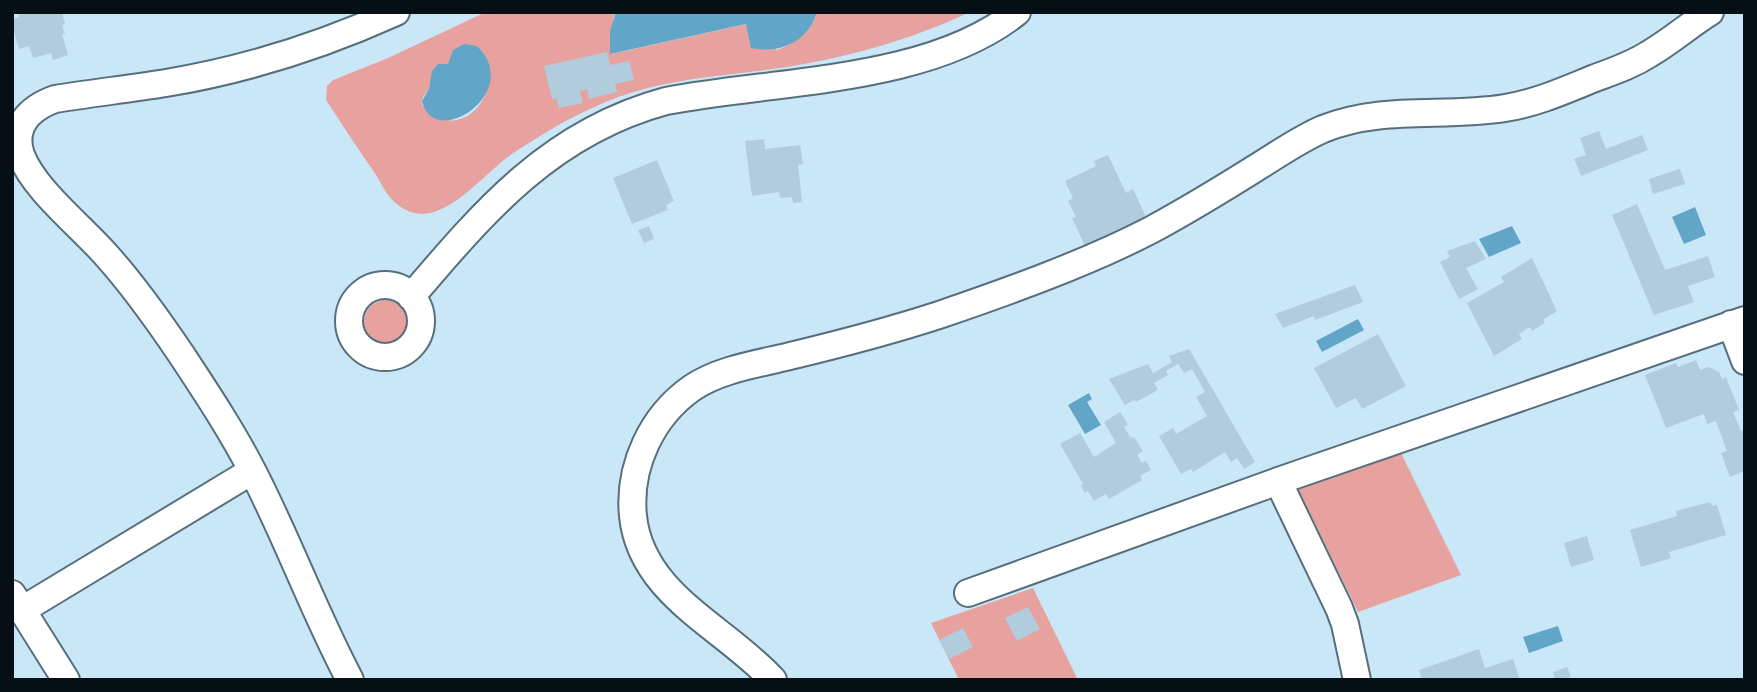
<svg xmlns="http://www.w3.org/2000/svg" width="1757" height="692" font-family="'Roboto Serif',serif">
<rect width="100%" height="100%" fill="#cae7f7"/>
<!-- green -->
<path fill="#e7a29f" fill-rule="evenodd" d="M486 12H616L613 20 611 54 747 24 777 50C796 43 811 32 817 12H970C913 39 849 57 787 67 723 77 663 77 601 104 568 118 539 136 509 156 486 173 452 214 422 214 414 214 404 210 398 205 388 198 382 185 376 175 361 153 346 131 332 109L326 100 327 86 333 80 388 58ZM477 46C504 72 482 126 445 120 437 118 429 110 422 105L423 97 429 89 434 69 440 64H448Z
M364 322a22 22 0 1 1 44 0a22 22 0 1 1-44 0Z
M1400 451 1461 575 1358 612 1297 487Z
M1033 588 1078 680H959L931 623Z"/>
<!-- water -->
<path fill="#61a6c8" d="M616 12H817C808 42 780 54 751 48L746 24 610 54V31Z
M464 44 477 46C525 92 434 152 422 101L429 89 432 71 438 64H448L453 50Z
M1695 207 1706 235 1684 244 1672 217Z
M1512 226 1521 243 1489 257 1479 239Z
M1358 319 1364 330 1322 352 1316 341Z
M1089 393 1092 399 1087 402 1101 425 1085 434 1068 405Z
M1558 626 1563 641 1529 653 1523 637Z"/>
<!-- building -->
<path fill="#b1cddd" d="M18 12H62L65 24 62 25 65 34H62L68 55 53 60 51 53 33 58 29 46 19 49 12 25V19L19 17Z
M607 52 610 65 629 61 634 80 615 84 617 92 589 99 587 89 580 91 583 103 559 108 556 98 552 99 544 66Z
M1599 131 1606 149 1642 135 1648 150 1581 176 1574 159 1586 155 1580 138Z
M764 139 765 149 800 145 803 164 798 165 802 202 793 203 792 197 780 198 779 192 752 196 745 141Z
M1108 155 1126 193 1133 189 1146 217 1085 246 1072 218 1076 217 1068 201 1073 198 1065 181 1096 166 1094 161Z
M657 160 674 201 666 205 668 210 632 224 613 178Z
M1680 169 1685 184 1653 194 1649 179Z
M1637 204 1665 270 1708 256 1715 277 1688 286 1694 302 1654 315 1612 215Z
M649 226 654 239 644 243 638 230Z
M1475 241 1486 259 1466 268 1478 289 1459 299 1440 262 1450 257 1447 251Z
M1532 258 1557 311 1543 320 1545 323 1532 331 1530 327 1519 334 1522 339 1494 356 1467 303 1504 282 1501 277Z
M1355 285 1363 302 1315 320 1314 316 1283 328 1275 314Z
M1378 334 1406 386 1362 409 1356 398 1336 408 1314 368Z
M1189 349 1255 462 1244 469 1237 458 1231 462 1225 452 1193 472 1191 469 1181 474 1159 436 1173 428 1176 434 1207 416 1196 397 1205 392 1192 369 1184 373 1178 364 1166 371 1168 375 1154 383 1158 390 1136 402 1134 400 1125 405 1109 379 1148 364 1153 373 1172 362 1169 356Z
M1696 360 1700 370 1709 367 1719 372 1722 379 1726 377 1739 410 1733 412 1741 431 1745 430V471L1730 477 1721 453 1727 451 1716 421 1707 424 1704 414 1666 428 1645 375 1676 363 1678 367Z
M1120 412 1128 425 1124 427 1131 438 1134 437 1143 451 1137 455 1142 463 1146 461 1151 470 1140 476 1142 480 1109 499 1106 494 1094 501 1088 491 1085 493 1081 486 1083 484 1060 444 1080 433 1094 457 1116 443 1104 422Z
M1710 502 1712 506 1717 505 1726 535 1669 552 1671 558 1641 567 1630 530 1677 516 1676 511Z
M1587 536 1594 560 1571 567 1564 543Z
M1028 607 1040 629 1017 641 1005 618Z
M963 628 973 647 949 659 939 640Z
M1479 649 1485 668 1513 659 1520 680H1422L1419 670Z
M1567 667 1571 677 1555 680 1553 672Z"/>
<g fill="none" stroke-linecap="round" stroke-linejoin="round">
<defs>
<path id="minor" d="M349 321a36 36 0 1 1 72 0a36 36 0 1 1-72 0Z
M411 297C485 210 551 132 666 101 774 80 929 83 1017 12
M1731 324 1745 361
M1278 481 1339 608 1345 624 1357 680
M968 593 1284 479 1745 320
M12 594 66 680
M22 610 252 471
M350 680C314 612 288 540 253 472 232 431 206 392 181 354 158 320 134 286 107 256 82 227 34 190 21 155 11 126 30 108 55 99 92 93 129 89 166 83 245 70 323 45 396 12
M773 680C726 628 641 595 633 516 628 466 652 416 692 388 720 369 758 364 790 356 840 344 890 331 939 315 1009 291 1085 264 1151 230 1188 210 1224 188 1259 166 1280 153 1300 139 1323 129 1382 105 1444 118 1505 108 1537 103 1565 90 1595 78 1614 71 1632 65 1649 54 1670 42 1689 25 1710 12"/>
</defs>
<!-- minor casing -->
<use href="#minor" stroke="#556f7d" stroke-width="30"/>
<!-- minor -->
<use href="#minor" stroke="#fff" stroke-width="26"/>
</g>
<!-- border -->
<rect width="1757" height="692" fill="none" stroke="#050f14" stroke-width="28"/>
</svg>
